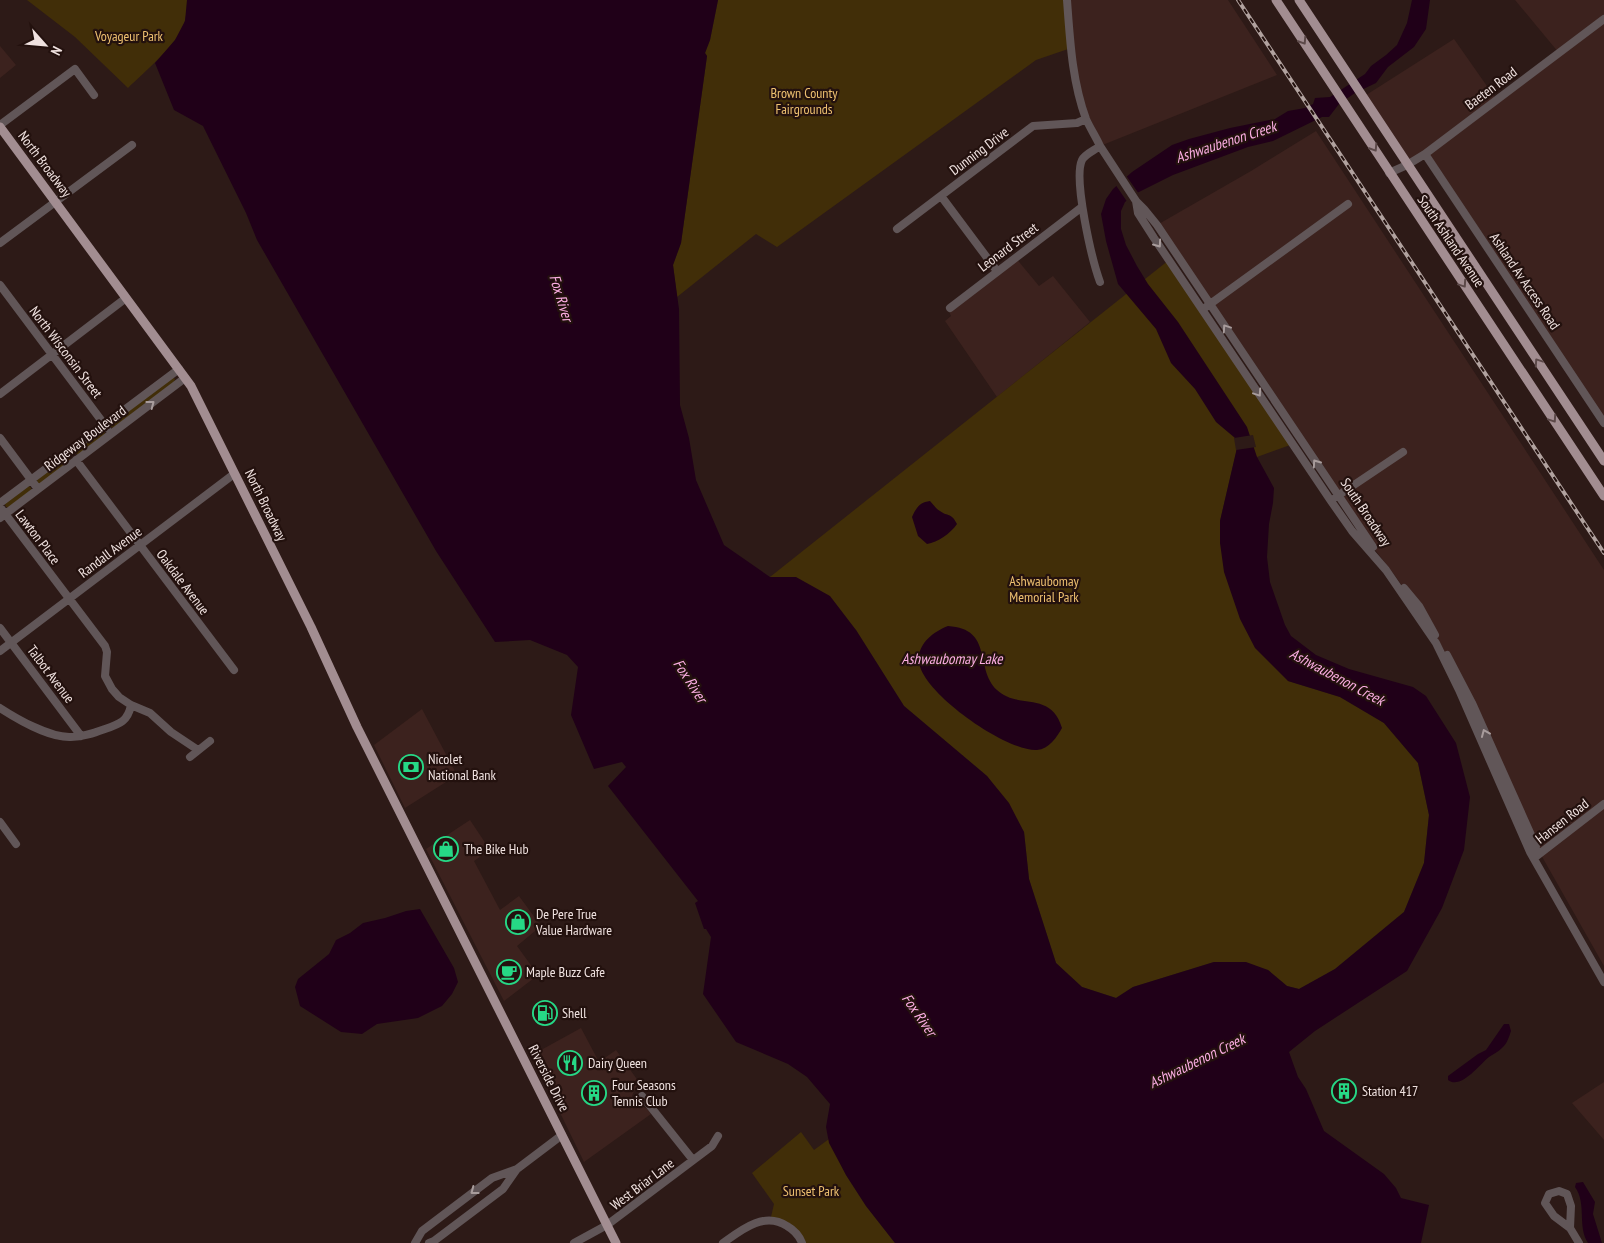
<svg xmlns="http://www.w3.org/2000/svg" width="1604" height="1243" font-family="'PT Sans Narrow',sans-serif">
<rect width="100%" height="100%" fill="#2d1a17"/>
<!-- built -->
<path fill="#3c221e" d="M1067 0H1228L1277 75 1100 146 1086 119 1075 79Z
M1515 0H1604V423L1425 154 1407 165 1363 97 1454 39 1496 99 1559 53Z
M0 46 16 65 0 78Z
M1316 131 1604 570V966L1536 846 1446 654 1432 629 1396 577 1366 538 1157 225 1251 171Z
M1015 257 1039 286 1053 276 1090 322 997 397 945 321 951 316 948 309Z
M422 709 457 775 405 808 374 745Z
M470 820 490 850 474 861 500 910 519 896 541 926 517 946 538 975 504 1001 426 849Z
M581 1028 599 1062 616 1050 641 1085 635 1089 632 1096 633 1101 647 1109 651 1114 584 1162 532 1055Z
M1604 1082V1140L1572 1103Z"/>
<!-- green -->
<path fill="#412e08" d="M27 0H187C187 6 187 13 185 20 181 42 144 72 128 88L75 37Z
M718 0H1067L1071 48 1036 60 777 247 756 234 677 297 673 265 681 243 707 56 705 53 710 40Z
M1169 260 1293 444 1257 457 1236 453 1220 521V543L1288 681 1340 697 1384 723 1418 763 1429 815 1424 863 1404 912 1335 969 1299 989 1287 986 1268 970 1214 962 1133 987 1116 998 1082 987 1056 963 1029 879 1024 832 987 776 904 706 856 630 770 577Z
M172 377 175 379 174 382 113 428 110 426Z
M101 430 105 432 104 435 79 454H76L75 451Z
M67 457 70 459 69 461 41 483H38L37 480Z
M29 486 31 488V490L9 507H6L5 504Z
M801 1132 814 1150 829 1139 846 1175 866 1206 895 1243H806C800 1227 787 1221 771 1217L774 1204 752 1173Z"/>
<!-- water -->
<path fill="#200018" d="M187 0H718L710 40 705 53 707 56 681 243 673 265 679 309 680 405 689 438 696 480 724 545 770 577H796L830 596 856 630 904 706 987 776 1009 803 1024 832 1029 879 1056 963 1082 987 1116 998 1133 987 1214 962H1246L1268 970 1287 986 1299 989 1335 969 1404 912 1424 863 1429 815 1418 763 1384 723 1340 697 1288 681 1255 648 1240 619 1224 572 1220 543V521L1236 452 1237 445 1235 438 1216 422 1195 389 1171 363 1156 329 1118 284 1106 241 1101 214 1106 199 1113 189 1132 172 1172 145 1189 139 1230 128 1275 119 1288 111 1305 108 1313 104 1315 98 1330 97 1365 74 1371 66 1386 55 1397 45 1407 23 1412 0H1430L1426 29 1414 47 1388 67 1376 83 1355 93 1339 104 1329 117H1322L1273 141 1248 147 1173 175 1137 193 1125 202 1121 211V229L1126 245 1137 266 1148 284 1178 322 1247 427 1257 457 1274 488 1273 503 1269 524 1267 557 1270 582 1285 625 1291 636 1316 655 1349 669 1413 687 1426 696 1456 743 1470 797 1464 850 1442 908 1407 971 1315 1031 1289 1052 1298 1077 1306 1089 1324 1131 1384 1174 1396 1188 1401 1198 1429 1205 1421 1243H895L866 1206 846 1175 829 1143 826 1127 830 1104 807 1077 788 1064 736 1042 703 994 711 937 706 929H704L695 903 698 901 608 786 626 767 622 762 594 769 571 715 578 667 567 655 530 640 495 642 436 551 257 240 246 213 203 126 174 110 155 63 175 40 185 21Z
M930 501C933 504 936 509 940 511 948 517 951 512 957 524 950 534 938 542 927 544L918 536 912 517C916 508 920 502 930 501Z
M948 626C994 629 974 668 997 690 1018 710 1051 690 1062 728 1057 737 1049 749 1037 750 1007 752 922 693 919 662 917 644 933 632 948 626Z
M420 909 454 968 458 982 452 994 442 1006 418 1018 377 1024 362 1034 341 1032 300 1006 295 987 298 979 329 954 336 940 350 933 363 923 385 918 406 911Z
M1504 1024H1509L1511 1031C1509 1037 1507 1044 1502 1048 1498 1052 1493 1054 1489 1057 1480 1064 1461 1090 1448 1080V1076L1478 1054 1486 1050Z
M1583 1182 1595 1202 1593 1214 1602 1243H1588C1577 1226 1587 1204 1575 1187L1576 1183Z"/>
<!-- pier -->
<path fill="#2d1a17" d="M1125 174 1139 194 1128 203 1115 184Z
M1253 435 1256 447 1236 450 1234 438Z"/>
<g fill="none" stroke-linecap="round" stroke-linejoin="round">
<!-- minor -->
<path stroke="#615658" stroke-width="8" d="M1067 0C1070 40 1072 81 1086 119 1090 128 1096 137 1100 146 1095 150 1085 154 1082 160 1073 179 1092 260 1100 282
M0 125 75 69 94 95
M1100 146 1136 201 1144 209 1157 225 1373 547
M1425 154 1604 423
M1389 173 1407 165 1425 154 1604 19
M941 196 997 271
M1136 201 1138 213 1154 238 1331 501 1352 531 1386 570 1436 643 1459 690 1530 852 1604 982
M897 229 1033 126 1077 123 1086 119
M0 243 132 145
M0 285 107 428
M1206 307 1348 204
M950 308 1082 207
M0 394 126 298
M0 438 38 489
M76 460 234 670
M1336 497 1403 452
M0 503 179 369
M0 507 105 646 107 652 105 676 112 689 119 697 131 705 150 713 171 732 198 750
M0 518 185 378
M1404 588 1419 606 1435 635
M0 628 81 736
M0 651 234 474
M1447 655 1472 703 1536 846 1534 858
M0 708C17 719 50 738 71 737 83 737 94 733 105 729 120 724 128 721 131 705
M190 757 210 741
M0 822 16 844
M1534 858 1604 804
M642 1096 693 1160
M1570 1228 1571 1206 1567 1194 1559 1191 1549 1194 1545 1203 1554 1216 1570 1228 1579 1243
M415 1243 422 1231 492 1178 517 1169
M429 1243 434 1241 503 1189 517 1169 562 1135
M574 1243 607 1225 712 1146 718 1136
M723 1243C741 1230 764 1211 787 1226 794 1230 799 1235 802 1243"/>
<!-- major -->
<path stroke="#a28d91" stroke-width="9" d="M1276 0 1604 496
M1299 0 1604 461
M0 127 191 386 311 627 357 727 616 1243"/>
<defs>
<path id="rail" d="M1238 0 1604 553"/>
</defs>
<!-- rail casing -->
<use href="#rail" stroke="#b1a29f" stroke-width="4"/>
<!-- rail -->
<use href="#rail" stroke="#23110e" stroke-width="2" stroke-dasharray="5.5" stroke-linecap="butt"/>
</g>
<!-- one-way arrows -->
<defs><path id="oneway-chevron" d="M-2-3.5L2.5 0L-2 3.5" fill="none" stroke-width="1.6" stroke-linecap="round" stroke-linejoin="round" transform="scale(1.25)"/></defs>
<g stroke="#5c4949">
<use href="#oneway-chevron" transform="translate(1303 41) rotate(57)"/>
<use href="#oneway-chevron" transform="translate(1374 148) rotate(57)"/>
<use href="#oneway-chevron" transform="translate(1463 284) rotate(56)"/>
<use href="#oneway-chevron" transform="translate(1538 362) rotate(-124)"/>
<use href="#oneway-chevron" transform="translate(1553 419) rotate(56)"/>
</g>
<g stroke="#a89c9c">
<use href="#oneway-chevron" transform="translate(1158 244) rotate(55)"/>
<use href="#oneway-chevron" transform="translate(1226 328) rotate(-124)"/>
<use href="#oneway-chevron" transform="translate(1258 393) rotate(56)"/>
<use href="#oneway-chevron" transform="translate(151 404) rotate(-37)"/>
<use href="#oneway-chevron" transform="translate(1316 463) rotate(-125)"/>
<use href="#oneway-chevron" transform="translate(1485 733) rotate(-113)"/>
<use href="#oneway-chevron" transform="translate(474 1191) rotate(143)"/>
</g>
<!-- icons -->
<defs>
<symbol id="bank-ring" viewBox="-11 -11 22 22"><circle r="9.5" fill="#23110e" stroke="#26d886" stroke-width="1.5"/><path d="M-6-4H6V4H-6ZM0-2.3a2.3 2.3 0 1 0 0 4.6a2.3 2.3 0 1 0 0-4.6Z" fill="#26d886"/></symbol>
<symbol id="shop-ring" viewBox="-11 -11 22 22"><circle r="9.5" fill="#23110e" stroke="#26d886" stroke-width="1.5"/><path d="M-5-2.5h2.3a2.7 3.5 0 0 1 5.4 0H5L5.5 6h-11ZM-1.5-2.5h3a1.5 2.3 0 0 0-3 0Z" fill="#26d886"/></symbol>
<symbol id="cafe-ring" viewBox="-11 -11 22 22"><circle r="9.5" fill="#23110e" stroke="#26d886" stroke-width="1.5"/><path d="M-5.5-4.5H6V0H3Q3 3.5 0 3.5H-2.5Q-5.5 3.5-5.5 0ZM3-3.2v2h1.7v-2ZM-6 4.5H4V6H-6Z" fill="#26d886"/></symbol>
<symbol id="fuel-ring" viewBox="-11 -11 22 22"><circle r="9.5" fill="#23110e" stroke="#26d886" stroke-width="1.5"/><path d="M-5.5-6h7V0h2V4h1.3V-2.5L3-4.5l.8-.8L6-3V5H2.5V1h-1V6h-7ZM-4.2-4.7v3.2H.2V-4.7Z" fill="#26d886"/></symbol>
<symbol id="restaurant-ring" viewBox="-11 -11 22 22"><circle r="9.5" fill="#23110e" stroke="#26d886" stroke-width="1.5"/><path d="M-5-6h1v4h1v-4h1v4h1v-4h1v5L-1.5 .5V6h-2V.5L-5-1ZM5-6V6H3V1.5H1.5Q1.5-4 5-6Z" fill="#26d886"/></symbol>
<symbol id="building-ring" viewBox="-11 -11 22 22"><circle r="9.5" fill="#23110e" stroke="#26d886" stroke-width="1.5"/><path d="M-4-6H4V6H1V3H-1V6H-4ZM-2.5-4.3h1.7v1.8h-1.7ZM.8-4.3h1.7v1.8H.8ZM-2.5-1h1.7V.8h-1.7ZM.8-1h1.7V.8H.8Z" fill="#26d886"/></symbol>
</defs>
<g fill-rule="evenodd">
<use href="#bank-ring" x="397" y="753" width="28" height="28"/>
<use href="#shop-ring" x="432" y="835" width="28" height="28"/>
<use href="#shop-ring" x="504" y="908" width="28" height="28"/>
<use href="#cafe-ring" x="495" y="958" width="28" height="28"/>
<use href="#fuel-ring" x="531" y="999" width="28" height="28"/>
<use href="#restaurant-ring" x="556" y="1049" width="28" height="28"/>
<use href="#building-ring" x="1330" y="1077" width="28" height="28"/>
<use href="#building-ring" x="580" y="1079" width="28" height="28"/>
</g>
<g text-anchor="middle" stroke-width="4.5" stroke-linejoin="round" paint-order="stroke">
<!-- park labels -->
<g font-size="14" fill="#eec070" stroke="#23110e">
<text x="129" y="41">Voyageur Park</text>
<text x="804" y="98">Brown County<tspan x="804" dy="16">Fairgrounds</tspan></text>
<text x="1044" y="586">Ashwaubomay<tspan x="1044" dy="16">Memorial Park</tspan></text>
<text x="811" y="1196">Sunset Park</text>
</g>
<!-- street labels -->
<g font-size="14" fill="#f0e2e0" stroke="#23110e">
<text transform="translate(1491 88) rotate(-37)" y="5">Baeten Road</text>
<text transform="translate(979 151) rotate(-37)" y="5">Dunning Drive</text>
<text transform="translate(45 164) rotate(53)" y="5">North Broadway</text>
<text transform="translate(1451 241) rotate(56)" y="5">South Ashland Avenue</text>
<text transform="translate(1008 247) rotate(-37)" y="5">Leonard Street</text>
<text transform="translate(1525 281) rotate(56)" y="5">Ashland Av Access Road</text>
<text transform="translate(66 352) rotate(53)" y="5">North Wisconsin Street</text>
<text transform="translate(85 438) rotate(-37)" y="5">Ridgeway Boulevard</text>
<text transform="translate(266 505) rotate(64)" y="5">North Broadway</text>
<text transform="translate(1366 512) rotate(56)" y="5">South Broadway</text>
<text transform="translate(38 537) rotate(53)" y="5">Lawton Place</text>
<text transform="translate(110 552) rotate(-37)" y="5">Randall Avenue</text>
<text transform="translate(183 582) rotate(53)" y="5">Oakdale Avenue</text>
<text transform="translate(51 674) rotate(53)" y="5">Talbot Avenue</text>
<text transform="translate(1562 821) rotate(-38)" y="5">Hansen Road</text>
<text transform="translate(549 1078) rotate(63)" y="5">Riverside Drive</text>
<text transform="translate(642 1184) rotate(-37)" y="5">West Briar Lane</text>
</g>
<!-- poi labels -->
<g font-size="14" fill="#f0e2e0" stroke="#23110e" text-anchor="start">
<text x="428" y="764">Nicolet<tspan x="428" dy="16">National Bank</tspan></text>
<text x="464" y="854">The Bike Hub</text>
<text x="536" y="919">De Pere True<tspan x="536" dy="16">Value Hardware</tspan></text>
<text x="526" y="977">Maple Buzz Cafe</text>
<text x="562" y="1018">Shell</text>
<text x="588" y="1068">Dairy Queen</text>
<text x="612" y="1090">Four Seasons<tspan x="612" dy="16">Tennis Club</tspan></text>
<text x="1362" y="1096">Station 417</text>
</g>
<!-- water labels -->
<g font-size="15" font-style="italic" fill="#fcaee3" stroke="#23110e">
<text transform="translate(1226 142) rotate(-18)" y="5">Ashwaubenon Creek</text>
<text transform="translate(561 298) rotate(73)" y="5">Fox River</text>
<text x="952" y="664">Ashwaubomay Lake</text>
<text transform="translate(1337 677) rotate(28)" y="5">Ashwaubenon Creek</text>
<text transform="translate(690 681) rotate(57)" y="5">Fox River</text>
<text transform="translate(919 1015) rotate(55)" y="5">Fox River</text>
<text transform="translate(1197 1061) rotate(-26)" y="5">Ashwaubenon Creek</text>
</g>
</g>
<!-- north arrow -->
<g transform="translate(45 45) rotate(117)" stroke="#23110e" stroke-width="4" paint-order="stroke">
<path d="M0-4L9 19L0 12L-9 19Z" fill="#f0e2e0"/>
<text y="-8" font-size="14" font-weight="bold" text-anchor="middle" fill="#f0e2e0">N</text>
</g>
</svg>
